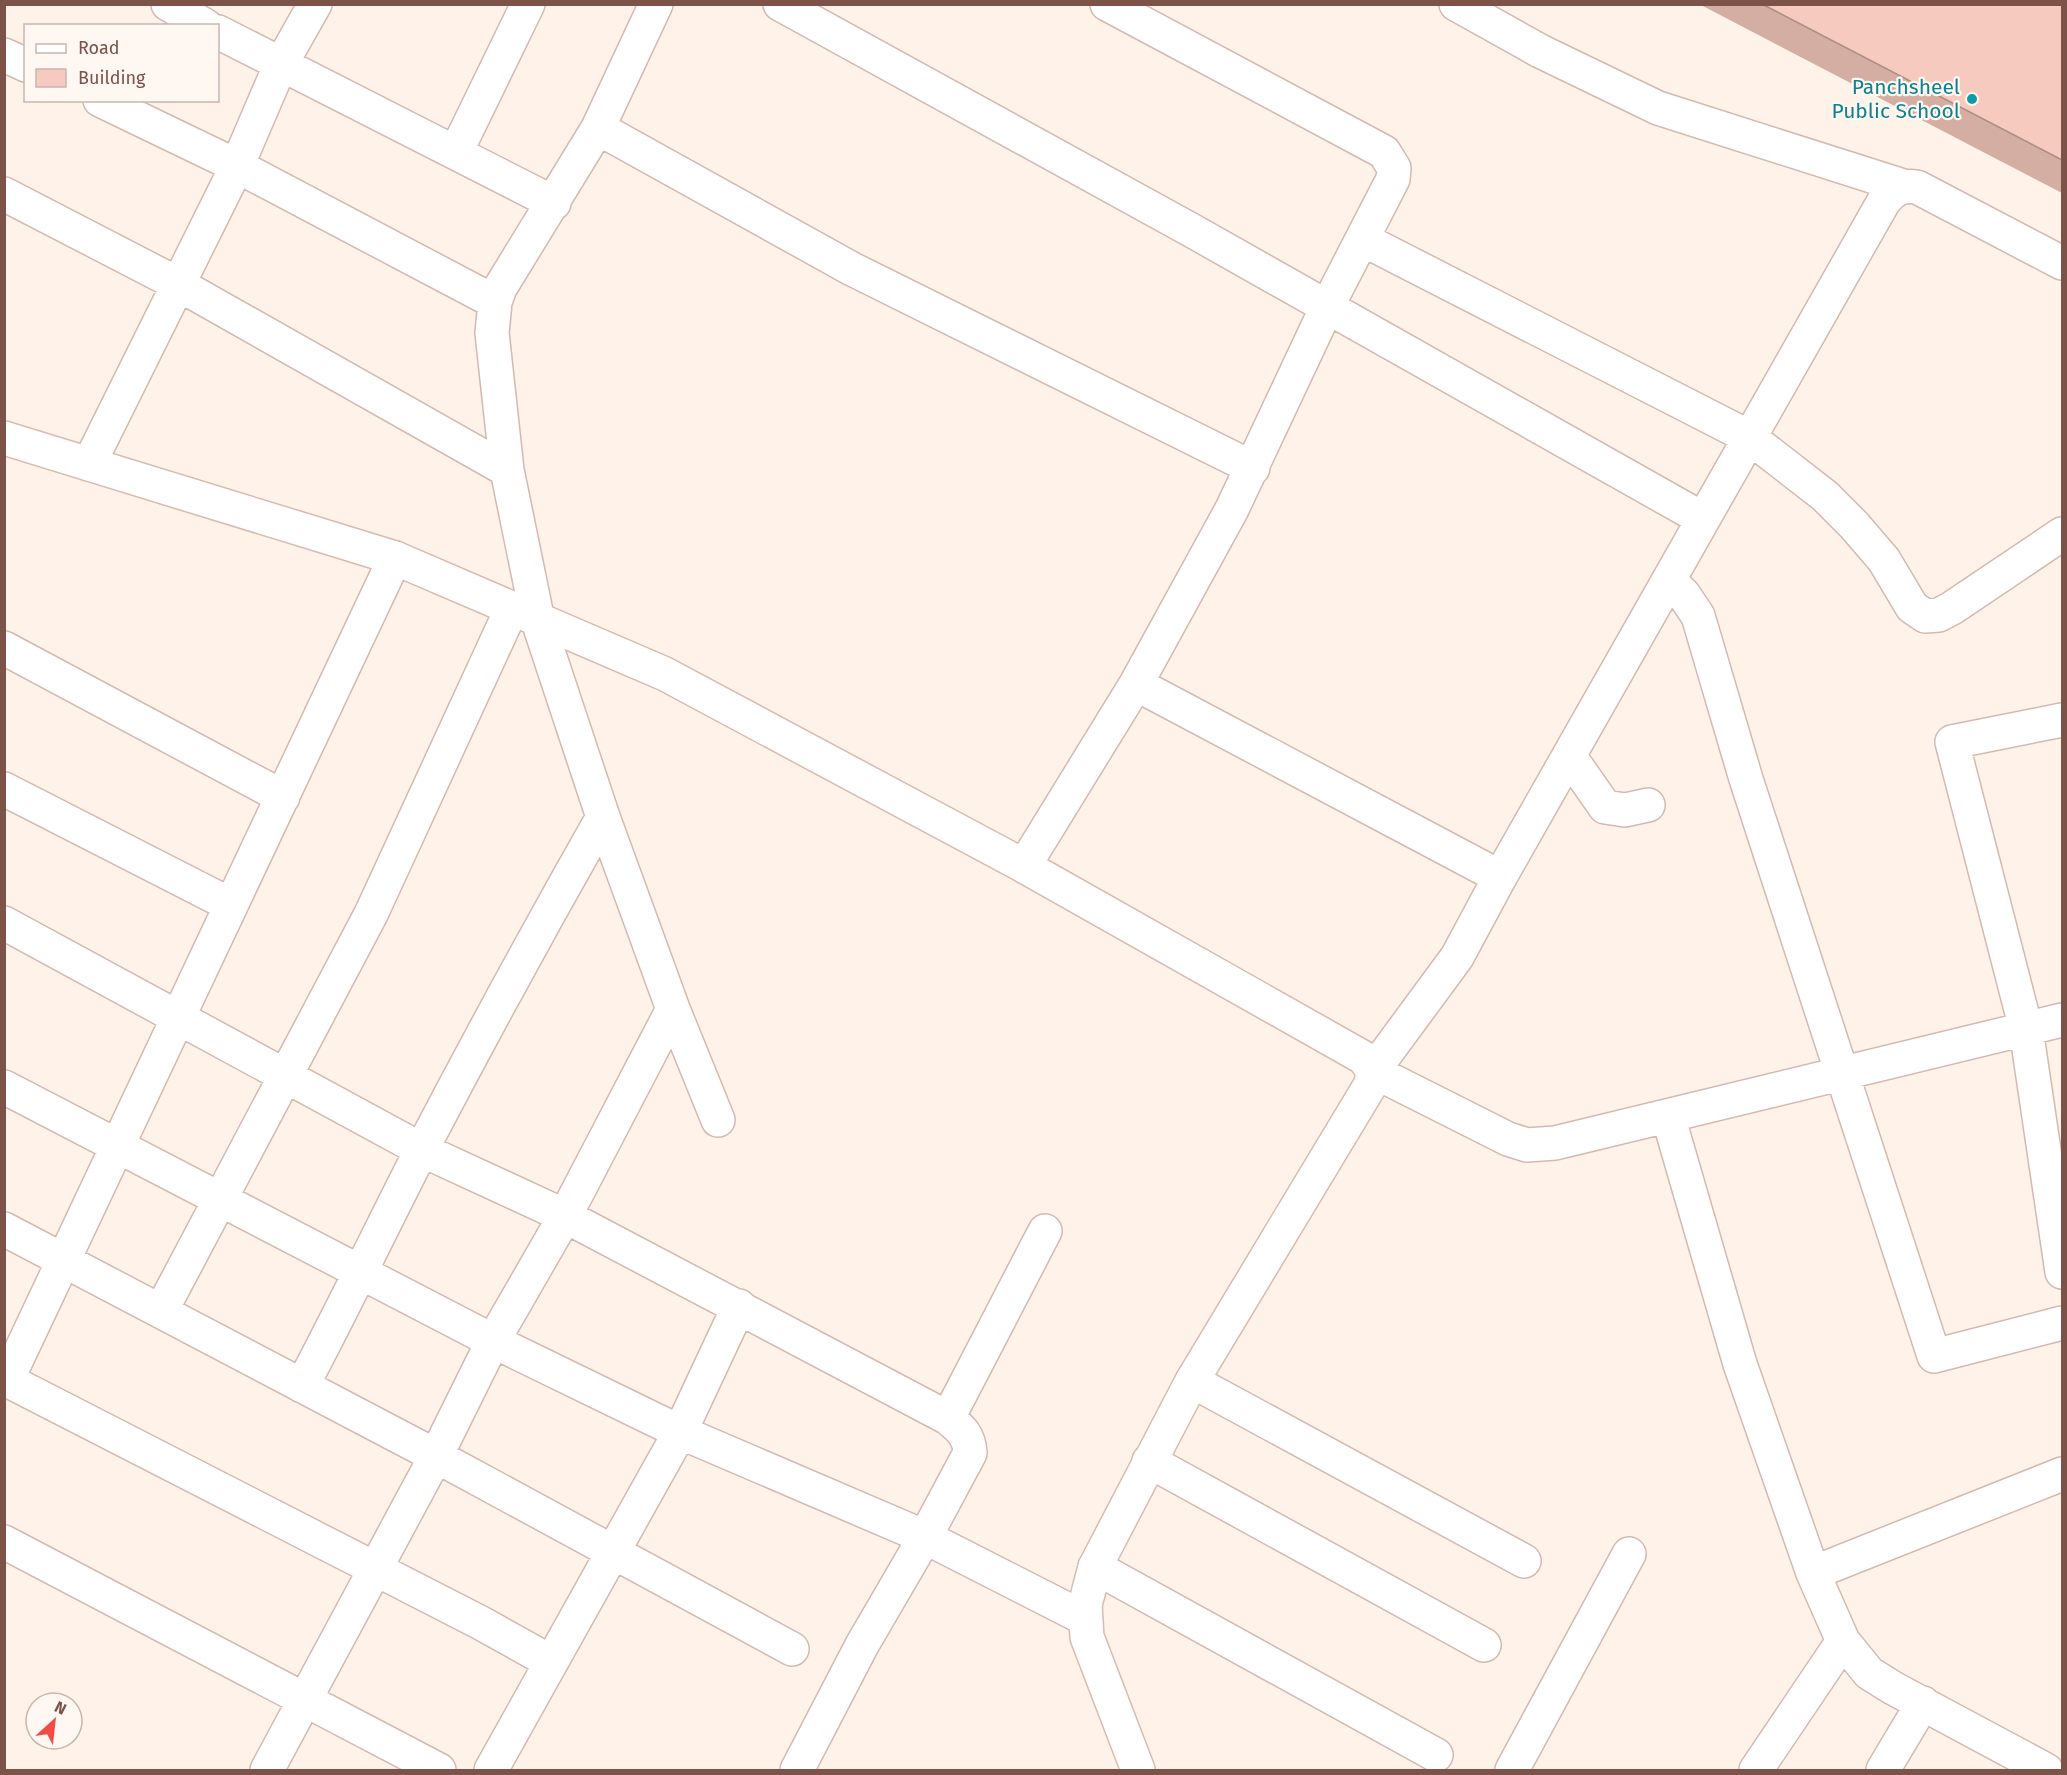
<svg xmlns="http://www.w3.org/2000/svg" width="2067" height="1775" font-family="'Fira Sans',sans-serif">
<rect width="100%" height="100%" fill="#fef2e9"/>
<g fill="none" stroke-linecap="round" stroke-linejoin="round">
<defs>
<path id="street" d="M168 4 206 26
M656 4 598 128 500 288 495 302 492 333 507 470 538 621 603 817 673 1009 718 1120
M780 4 1191 230 1703 519
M1456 4 1540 51 1658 108 1903 186
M218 32 554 203
M4 55 26 65
M100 100 237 166 495 302
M598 128 852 269 1253 468
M456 152 528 4
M4 194 178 284 507 470
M1362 239 1749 437 1825 496 1854 525 1884 560 1912 607 1925 616 1939 615 1952 608 2062 534
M2062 263 1917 187C1901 185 1895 189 1884 201L1500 877 1457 957 1373 1071 1508 1139 1527 1145 1555 1143 2062 1020
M89 464 237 166 280 66 315 4
M395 558 7 1380 481 1623 551 1662
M1669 580 1684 595 1698 616 1746 779 1934 1356 2062 1323
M4 648 283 797
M1136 684 1500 877
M2062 720 1952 742 2026 1029 2062 1272
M1570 757 1605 807 1625 810 1648 805
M4 789 231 905
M1024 866 1136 684 1232 509 1327 307 1393 179 1394 168 1384 152 1107 4
M4 923 422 1150 565 1216 948 1418C961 1429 969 1435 970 1453L925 1537 862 1645 797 1770
M4 1087 493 1341 680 1432 925 1537 1084 1618
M1668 1116 1740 1364 1813 1573 1843 1641 1869 1673 1893 1688 2046 1770
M4 1229 436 1456 792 1649
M161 1311 371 914 512 608
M1192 1381 1524 1561
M302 1386C344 1307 382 1227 423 1147 481 1036 541 926 603 817
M948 1418 1045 1231
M1149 1461 1484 1645
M4 1542 439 1770
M1095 1567 1436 1755
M1813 1573 2062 1474
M267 1770 436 1456 493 1341 565 1216 673 1009
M491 1770 680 1432 739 1306
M1512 1770 1629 1554
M1756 1770 1843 1641
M1883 1770 1923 1703"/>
<path id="secondary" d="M4 438 395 558 665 674 1024 866 1364 1058 1373 1071 1371 1084 1192 1381 1095 1567 1085 1605 1087 1637 1138 1770"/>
</defs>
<!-- street casing -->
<use href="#street" stroke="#d4b9b0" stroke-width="36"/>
<!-- secondary casing -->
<use href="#secondary" stroke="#dabaaf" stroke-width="36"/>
<!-- street -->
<use href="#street" stroke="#fff" stroke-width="33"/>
<!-- secondary -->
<use href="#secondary" stroke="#fff" stroke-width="33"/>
</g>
<!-- wall -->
<path fill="#d4aea3" d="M1699 4H2062V193Z"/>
<!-- building -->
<path fill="#f6cabe" stroke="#ac8d85" stroke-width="1.5" d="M1762 4H2062V160Z"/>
<!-- markers -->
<circle fill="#0f9aa8" stroke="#fff7f1" stroke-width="2" cx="1972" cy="99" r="6"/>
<g text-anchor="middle" stroke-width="4.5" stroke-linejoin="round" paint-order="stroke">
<!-- culture labels -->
<g font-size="21" fill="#0d838f" stroke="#fff7f1" text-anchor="end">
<text x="1960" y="94">Panchsheel<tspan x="1960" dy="24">Public School</tspan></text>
</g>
</g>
<!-- border -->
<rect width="2067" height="1775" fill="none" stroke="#7c5249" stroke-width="12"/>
<!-- legend -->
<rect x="24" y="24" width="195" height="78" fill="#fff7f1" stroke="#cbb5ae" stroke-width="1.5"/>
<rect x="36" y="44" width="30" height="9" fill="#ffffff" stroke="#cbb5ae" stroke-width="1.5"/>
<text x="78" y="54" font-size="18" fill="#7c5249">Road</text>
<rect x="36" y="69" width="30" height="18" fill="#f6cabe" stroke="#cbb5ae" stroke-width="1.5"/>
<text x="78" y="84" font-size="18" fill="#7c5249">Building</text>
<!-- north arrow -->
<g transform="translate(54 1721) rotate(27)"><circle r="28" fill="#fff7f1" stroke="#cbb5ae" stroke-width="1.5"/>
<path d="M0-4.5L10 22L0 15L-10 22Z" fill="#f14c45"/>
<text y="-9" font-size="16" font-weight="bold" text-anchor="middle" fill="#7c5249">N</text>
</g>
</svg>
